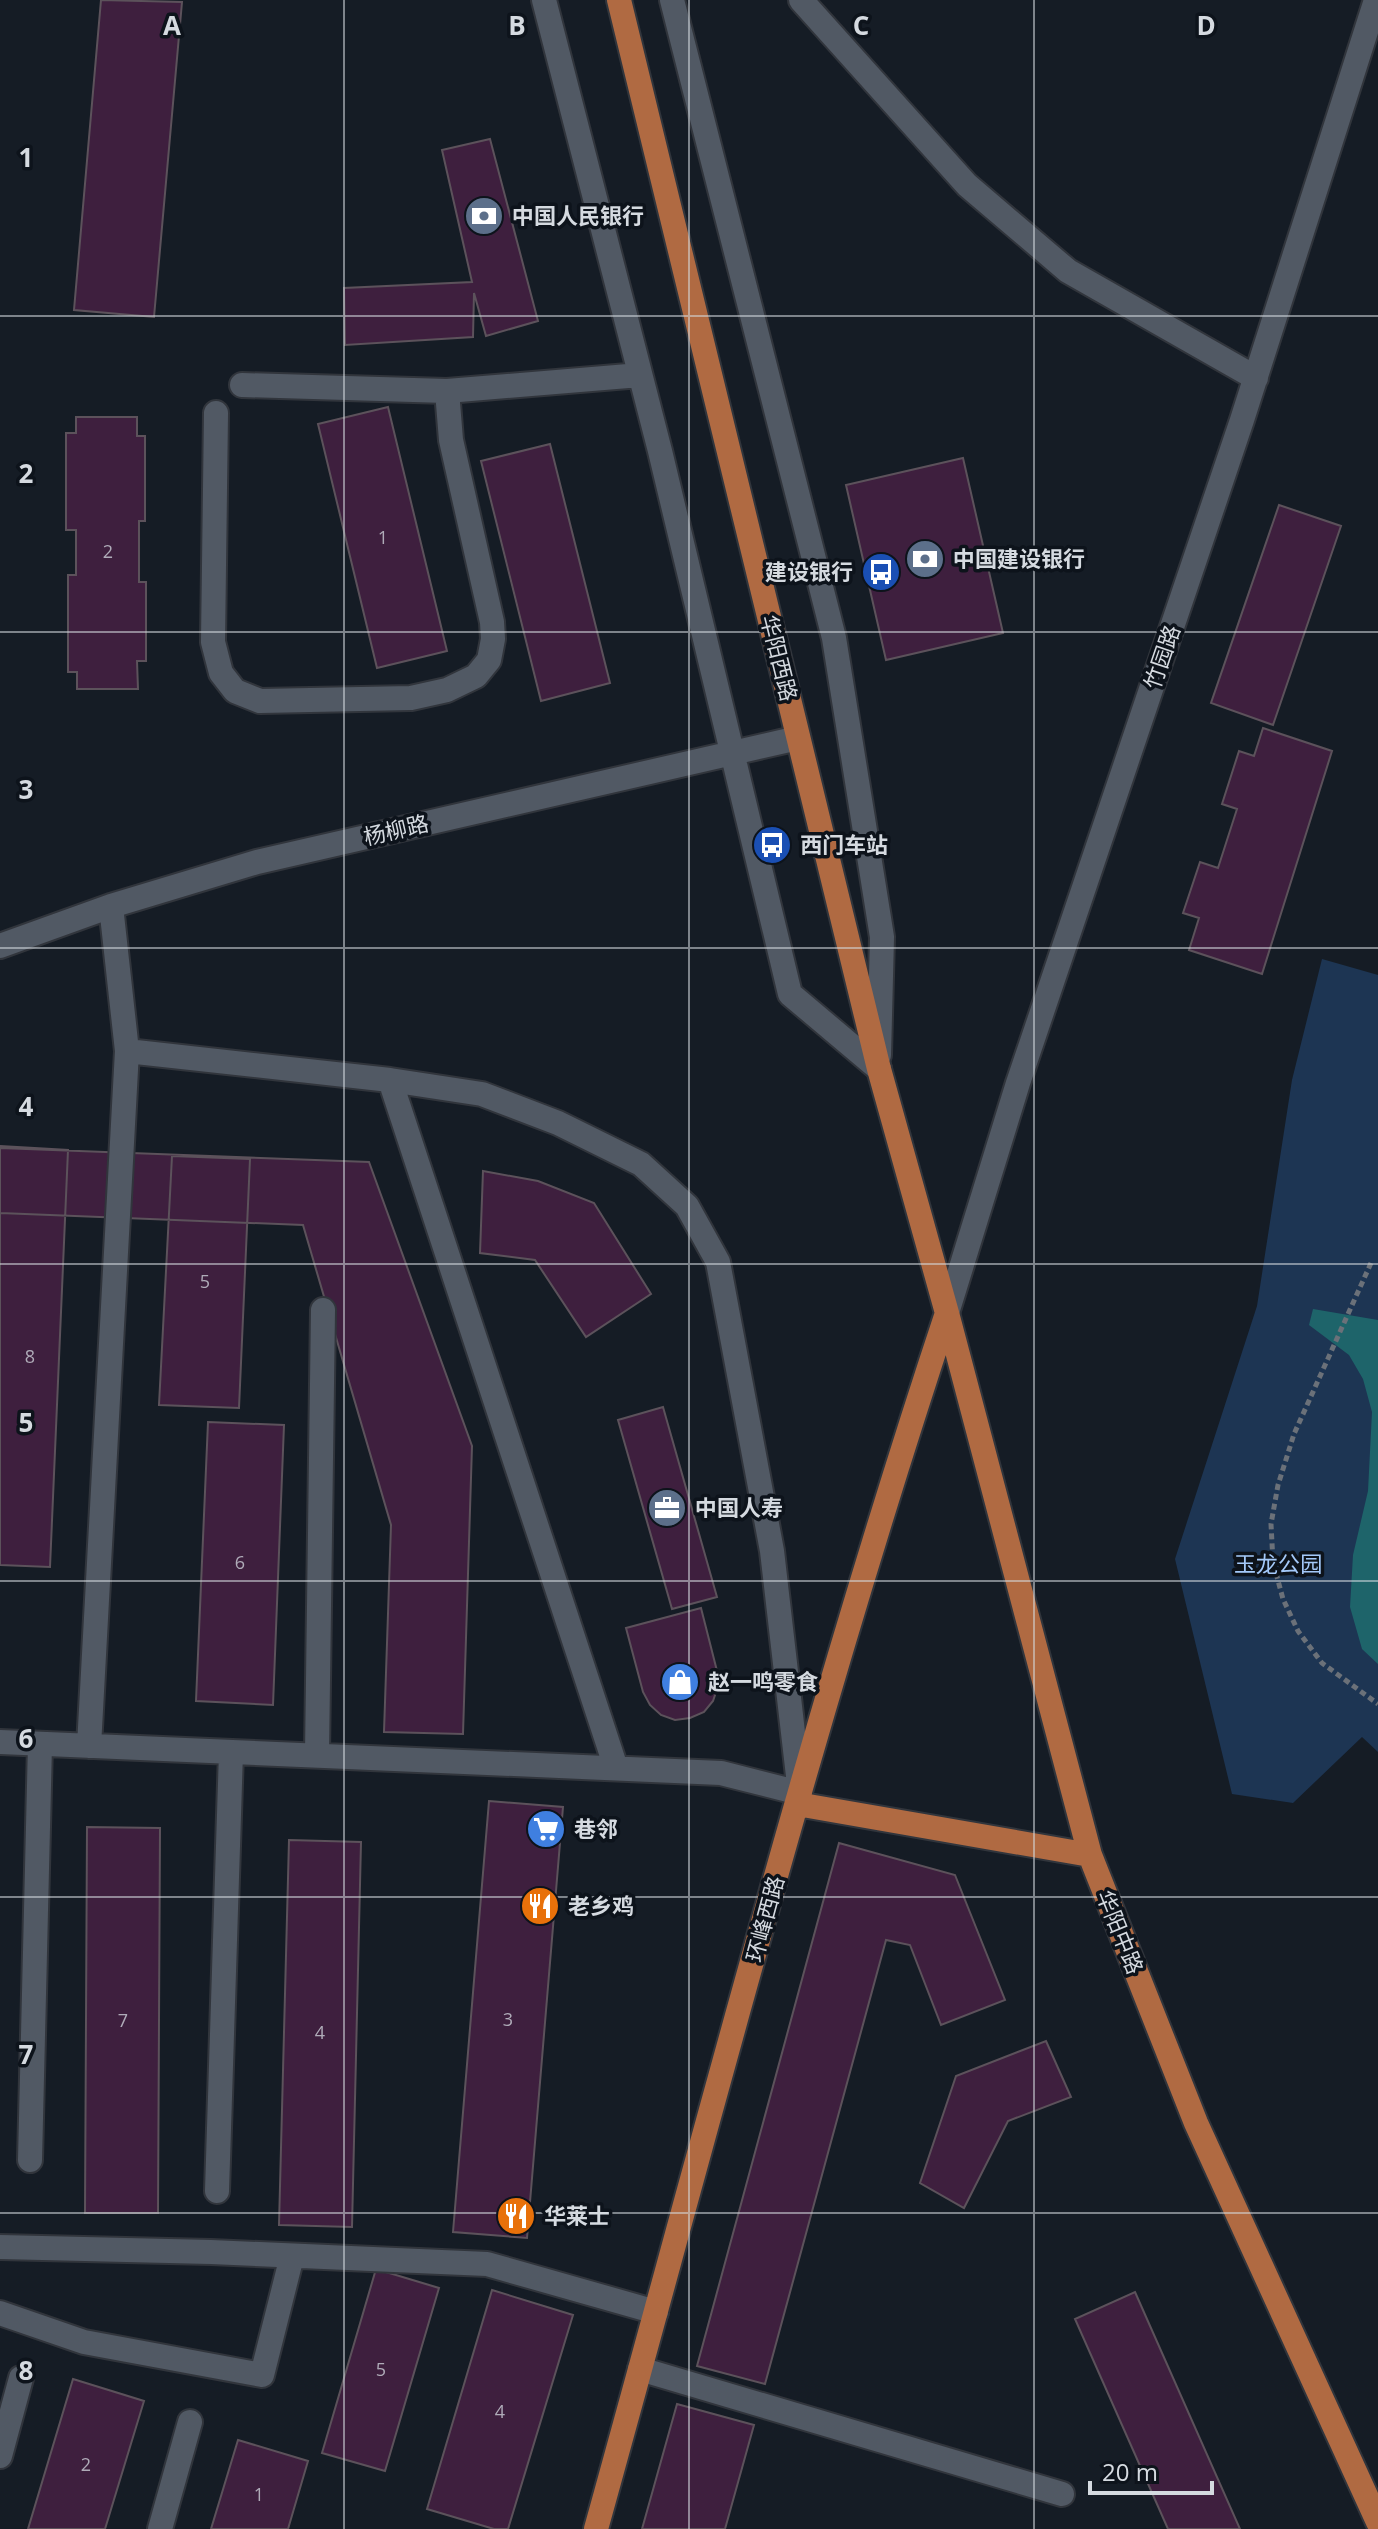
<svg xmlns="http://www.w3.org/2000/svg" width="1378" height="2529" font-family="'Open Sans','Noto Sans SC',sans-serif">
<rect width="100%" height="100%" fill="#151c25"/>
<!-- green -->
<path fill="#1d3553" d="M1322 959 1378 975V1752L1362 1737 1293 1803 1232 1794 1175 1559 1257 1306 1292 1080Z"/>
<!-- water -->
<path fill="#1e646a" d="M1313 1309 1378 1320V1664L1362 1649 1350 1607 1353 1555 1368 1491 1372 1412 1363 1379 1349 1355 1309 1325Z"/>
<!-- building -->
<path fill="#3e1f3e" stroke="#5c525b" stroke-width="2" d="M101 0 182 2 154 317 74 310Z
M490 139 538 321 486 336 474 293 473 337 345 345 344 288 472 282 442 150Z
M388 407 447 651 377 668 318 424Z
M76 417H137V436H145V521H139V582H146V661H137L138 689H77V672H68V575H76V530H66V433H76Z
M550 444 610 683 541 701 481 461Z
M963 458 1003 633 886 660 846 485Z
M1279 505 1341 526 1273 725 1211 703Z
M1263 728 1332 751 1262 974 1189 950 1199 918 1183 913 1200 862 1218 868 1237 809 1222 804 1239 751 1254 756Z
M0 1146 68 1150 50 1567 0 1565Z
M0 1148 369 1162 472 1446 463 1734 384 1732 391 1525 303 1225 0 1213Z
M172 1156 250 1159 239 1408 159 1405Z
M483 1171 538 1181 594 1203 651 1294 586 1337 535 1260 480 1253Z
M663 1407 717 1597 672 1609 618 1420Z
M208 1422 284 1425 273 1705 196 1701Z
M701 1608 717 1671 718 1686 713 1701 704 1712 690 1718 675 1720 661 1715 650 1705 643 1692 626 1628Z
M489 1801 563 1807 527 2238 453 2232Z
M87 1827 160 1828 158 2213H85Z
M289 1840 361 1842 352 2227 279 2225Z
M839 1843 955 1875 1005 2000 941 2025 910 1945 886 1940 765 2384 697 2366Z
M1046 2041 1071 2097 1008 2121 964 2208 920 2183 956 2076Z
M376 2269 439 2288 385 2471 322 2453Z
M492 2290 573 2315 508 2529H494L427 2509Z
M1135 2292 1240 2529H1168L1075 2319Z
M73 2379 144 2401 105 2529H28Z
M677 2404 754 2425 725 2529H642Z
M238 2440 308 2461 288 2529H211Z"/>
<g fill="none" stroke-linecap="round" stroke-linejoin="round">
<defs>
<path id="minor" d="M544 0 660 451 790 994 879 1069
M672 0 834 638 882 937 879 1055
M801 0 967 185 1068 271 1256 378
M242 385 447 391 640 375
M216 413 213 642 221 673 235 691 260 701 411 698 447 690 476 676 489 660 493 639 492 622 451 440 447 391
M0 946 111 906 257 862 798 738
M390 1080 616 1768
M947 1313 1018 1083 1242 420 1376 0
M0 1742 721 1773 800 1793 772 1551 718 1262 687 1206 641 1164 558 1123 482 1094 390 1080 127 1051 111 906
M89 1746 127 1051
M317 1755 323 1310
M30 2160 40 1744
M217 2191 231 1752
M0 2247 211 2252 487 2264 656 2312
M0 2313 84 2342 262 2375 292 2256
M640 2369 1062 2494
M0 2456 21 2378
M160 2529 190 2422"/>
<path id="major" d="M619 0 879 1069 947 1313 1090 1855 1196 2123 1378 2522
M797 1804 1090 1855
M596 2529C709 2122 814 1713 947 1313"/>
</defs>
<!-- minor casing -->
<use href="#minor" stroke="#31353c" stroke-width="28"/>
<!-- major casing -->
<use href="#major" stroke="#31353c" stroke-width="28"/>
<!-- path -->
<path stroke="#6b7179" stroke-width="5" stroke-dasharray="6 4" stroke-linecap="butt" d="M1371 1263 1294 1434 1278 1485 1271 1524 1273 1562 1283 1599 1298 1631 1322 1663 1378 1704"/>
<!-- minor -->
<use href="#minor" stroke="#515964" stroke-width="24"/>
<!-- major -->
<use href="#major" stroke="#b06a42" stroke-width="24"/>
</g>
<!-- grid -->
<path fill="none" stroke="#d5dae0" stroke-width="2" stroke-opacity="0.55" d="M344 0V2529M689 0V2529M1034 0V2529M0 316H1378M0 632H1378M0 948H1378M0 1264H1378M0 1581H1378M0 1897H1378M0 2213H1378"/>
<!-- icons -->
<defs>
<symbol id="bank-disc" viewBox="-11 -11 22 22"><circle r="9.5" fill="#5c6f8a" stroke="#0d131b"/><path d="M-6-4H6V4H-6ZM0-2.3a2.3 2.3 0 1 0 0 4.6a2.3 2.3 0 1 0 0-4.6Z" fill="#fff"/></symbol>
<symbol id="bus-disc" viewBox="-11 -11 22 22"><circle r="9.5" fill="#1a4fb4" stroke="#0d131b"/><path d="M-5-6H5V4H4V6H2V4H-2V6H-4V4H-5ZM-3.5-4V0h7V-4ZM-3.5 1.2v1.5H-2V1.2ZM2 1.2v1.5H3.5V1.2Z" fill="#fff"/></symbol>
<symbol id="office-disc" viewBox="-11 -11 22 22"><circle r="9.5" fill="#5c6f8a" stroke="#0d131b"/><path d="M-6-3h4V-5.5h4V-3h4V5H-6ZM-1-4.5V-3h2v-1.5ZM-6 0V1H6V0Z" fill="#fff"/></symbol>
<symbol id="shop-disc" viewBox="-11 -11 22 22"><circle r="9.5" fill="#3f7fe0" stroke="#0d131b"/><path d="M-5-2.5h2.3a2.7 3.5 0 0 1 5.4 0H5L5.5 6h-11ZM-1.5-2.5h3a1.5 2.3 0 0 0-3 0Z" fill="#fff"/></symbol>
<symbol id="supermarket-disc" viewBox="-11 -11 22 22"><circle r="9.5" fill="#3f7fe0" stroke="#0d131b"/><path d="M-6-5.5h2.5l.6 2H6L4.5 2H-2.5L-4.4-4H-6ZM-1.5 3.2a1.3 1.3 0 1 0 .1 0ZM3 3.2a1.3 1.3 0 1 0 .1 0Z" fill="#fff"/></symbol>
<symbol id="restaurant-disc" viewBox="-11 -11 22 22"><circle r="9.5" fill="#e8710a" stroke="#0d131b"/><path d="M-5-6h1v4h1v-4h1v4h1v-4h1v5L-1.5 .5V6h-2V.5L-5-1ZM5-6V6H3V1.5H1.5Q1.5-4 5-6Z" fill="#fff"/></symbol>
</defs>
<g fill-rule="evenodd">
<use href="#bank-disc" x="462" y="194" width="44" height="44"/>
<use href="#bank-disc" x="903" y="537" width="44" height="44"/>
<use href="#bus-disc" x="859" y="550" width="44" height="44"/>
<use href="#bus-disc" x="750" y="823" width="44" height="44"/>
<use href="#office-disc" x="645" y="1486" width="44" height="44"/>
<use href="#shop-disc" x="658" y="1660" width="44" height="44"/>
<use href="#supermarket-disc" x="524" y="1807" width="44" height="44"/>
<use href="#restaurant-disc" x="518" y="1884" width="44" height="44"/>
<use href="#restaurant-disc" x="494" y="2194" width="44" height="44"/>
</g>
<g text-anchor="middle" stroke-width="7" stroke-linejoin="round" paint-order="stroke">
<!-- number labels -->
<g font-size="18" fill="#afabb8">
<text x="383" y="544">1</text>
<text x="108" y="558">2</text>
<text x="205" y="1288">5</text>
<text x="30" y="1363">8</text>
<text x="240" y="1569">6</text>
<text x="508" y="2026">3</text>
<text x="123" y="2027">7</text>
<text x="320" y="2039">4</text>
<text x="381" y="2376">5</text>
<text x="500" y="2418">4</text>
<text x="86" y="2471">2</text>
<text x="259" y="2501">1</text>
</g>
<!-- poi labels -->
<g font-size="22" font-weight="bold" fill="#d5dae0" stroke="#0d131b" text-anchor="start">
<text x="512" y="224">中国人民银行</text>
<text x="953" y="567">中国建设银行</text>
<text x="853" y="580" text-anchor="end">建设银行</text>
<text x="800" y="853">西门车站</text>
<text x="695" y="1516">中国人寿</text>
<text x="708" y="1690">赵一鸣零食</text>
<text x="574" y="1837">巷邻</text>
<text x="568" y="1914">老乡鸡</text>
<text x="544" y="2224">华莱士</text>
</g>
<!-- street labels -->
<g font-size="22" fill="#d5dae0" stroke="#0d131b">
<text transform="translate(1162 657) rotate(-71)" y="8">竹园路</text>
<text transform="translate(779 658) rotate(76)" y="8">华阳西路</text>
<text transform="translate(396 830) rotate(-13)" y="8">杨柳路</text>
<text transform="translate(765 1919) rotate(-75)" y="8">环峰西路</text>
<text transform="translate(1120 1932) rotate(68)" y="8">华阳中路</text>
</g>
<!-- park labels -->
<g font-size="22" fill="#a4c9f9" stroke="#0d131b">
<text x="1278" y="1572">玉龙公园</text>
</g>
</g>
<g font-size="26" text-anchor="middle" font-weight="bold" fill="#d5dae0" stroke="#0d131b" stroke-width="7" stroke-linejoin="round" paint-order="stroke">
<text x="172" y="35">A</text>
<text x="517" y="35">B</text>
<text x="861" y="35">C</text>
<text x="1206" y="35">D</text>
<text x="26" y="167">1</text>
<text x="26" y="483">2</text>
<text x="26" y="799">3</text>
<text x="26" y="1116">4</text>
<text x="26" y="1432">5</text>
<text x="26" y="1748">6</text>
<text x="26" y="2064">7</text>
<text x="26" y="2380">8</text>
</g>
<!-- scale -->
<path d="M1090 2481v12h122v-12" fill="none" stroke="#d5dae0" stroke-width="4"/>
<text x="1102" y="2481" font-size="24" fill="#d5dae0" stroke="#0d131b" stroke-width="6" paint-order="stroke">20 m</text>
</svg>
